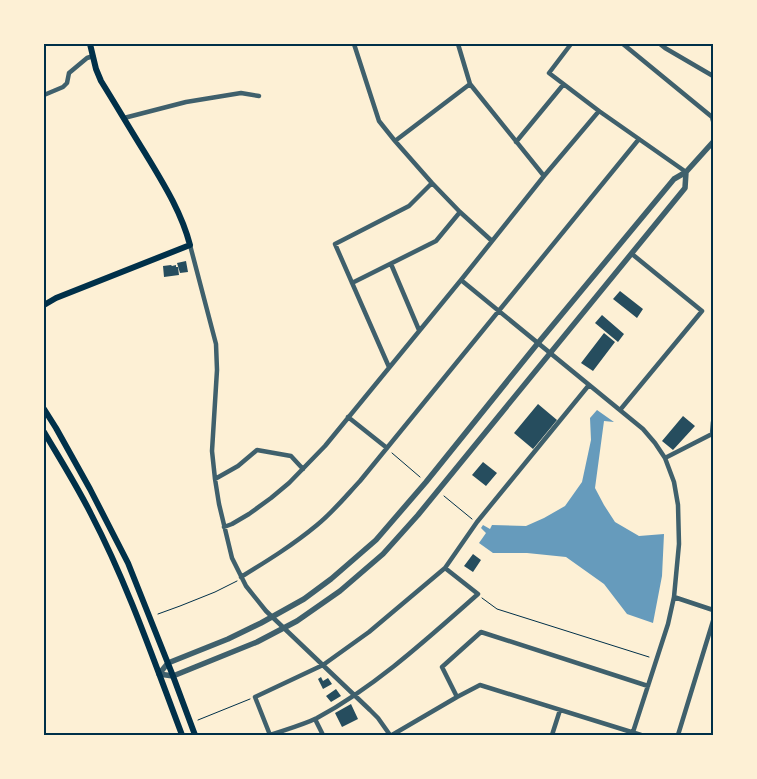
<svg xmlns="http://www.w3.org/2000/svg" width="757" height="779" font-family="Manrope,sans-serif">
<rect width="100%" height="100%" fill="#fdf0d5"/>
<!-- water -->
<path fill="#669bbc" d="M597 410 614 422 604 421 595 488 604 505 615 522 639 536 664 534 662 576 653 623 627 614 604 584 566 557 527 553H493L479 543 486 533 481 528 483 525 490 529 492 525 526 526 544 518 565 506 582 482 591 440 590 418Z"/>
<!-- building -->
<path fill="#264d5e" d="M186 261 188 272 180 273 177 263Z
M171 265 172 266 176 265V267H178L179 275 164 277 163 266Z
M620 291 643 309 637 318 613 299Z
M602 315 624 334 618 342 595 323Z
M604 333 615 342 593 371 581 363Z
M538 404 557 420 533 449 514 433Z
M683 416 695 426 673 450 662 441Z
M483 462 497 473 486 486 472 475Z
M473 554 481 560 473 572 464 566Z
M321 677 323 681 328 678 332 684 323 689 318 679Z
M336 689 341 696 331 702 326 696Z
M351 704 358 719 342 727 335 713Z"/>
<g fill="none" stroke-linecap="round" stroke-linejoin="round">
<!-- path -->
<path stroke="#003049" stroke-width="1" d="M392 453 420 477
M444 496 472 519
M482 598 497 609 649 657
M158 614 180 606 215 592 237 581
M198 720 250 699"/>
<!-- minor -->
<path stroke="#3f606c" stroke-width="4.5" d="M354 44 379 121 395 141 432 183 460 212 492 241
M458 44 470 84 544 176
M571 44 549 73 599 111 686 172
M623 44 712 117 713 121
M660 44 665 48 713 76
M44 95 63 87 67 83 69 73 87 58 93 56
M124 118 186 102 241 93 259 96
M395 141 470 84
M516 142 563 85
M190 245 216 344 217 370 212 451 215 479 219 504 232 558 246 586 266 611 370 710 378 718 390 735
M391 264 419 330
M461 280 643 429 655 443 665 458 674 482 678 505 679 544 674 597 668 624 633 732
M352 283 436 241 460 212
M389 367 335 244 409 206 432 183
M620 410 702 311 632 254
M348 417 387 448
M665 458 712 434 713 422
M215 479 238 466 257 450 291 456 303 469
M224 527 232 524 249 514 271 498 289 483 325 446 461 280 544 176 599 111
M241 577C267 561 293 545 317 525 333 512 346 496 360 481L639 139
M674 597 713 610
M457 697 442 667 481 632 648 686
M315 719 323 735
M270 735 255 697 323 665 369 632 445 568 477 522 589 385
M270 735C284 730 303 725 317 718 376 686 427 639 478 594L445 568
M392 735 457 697 480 685 641 735
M552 735 560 710
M678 735 713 621"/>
<!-- tertiary -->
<path stroke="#3f606c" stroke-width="5.5" d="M686 172 685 188 418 515 383 554 340 591 297 621 257 642 173 676 159 674 168 663 228 639 261 623 304 599 331 579 376 540 426 482 538 343 674 179 686 172 713 142"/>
<!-- secondary -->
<path stroke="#003049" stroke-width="6" d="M44 305 56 298 190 245C181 211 163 183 145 153 130 129 116 105 101 81L96 69 90 44
M44 409 56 428 90 489 128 563 173 676 195 735
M44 432C60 459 77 486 91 514 128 585 154 661 182 735"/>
</g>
<!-- border -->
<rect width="757" height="779" fill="none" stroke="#fdf0d5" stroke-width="90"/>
<rect x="45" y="45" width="667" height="689" fill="none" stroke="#003049" stroke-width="2"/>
</svg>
